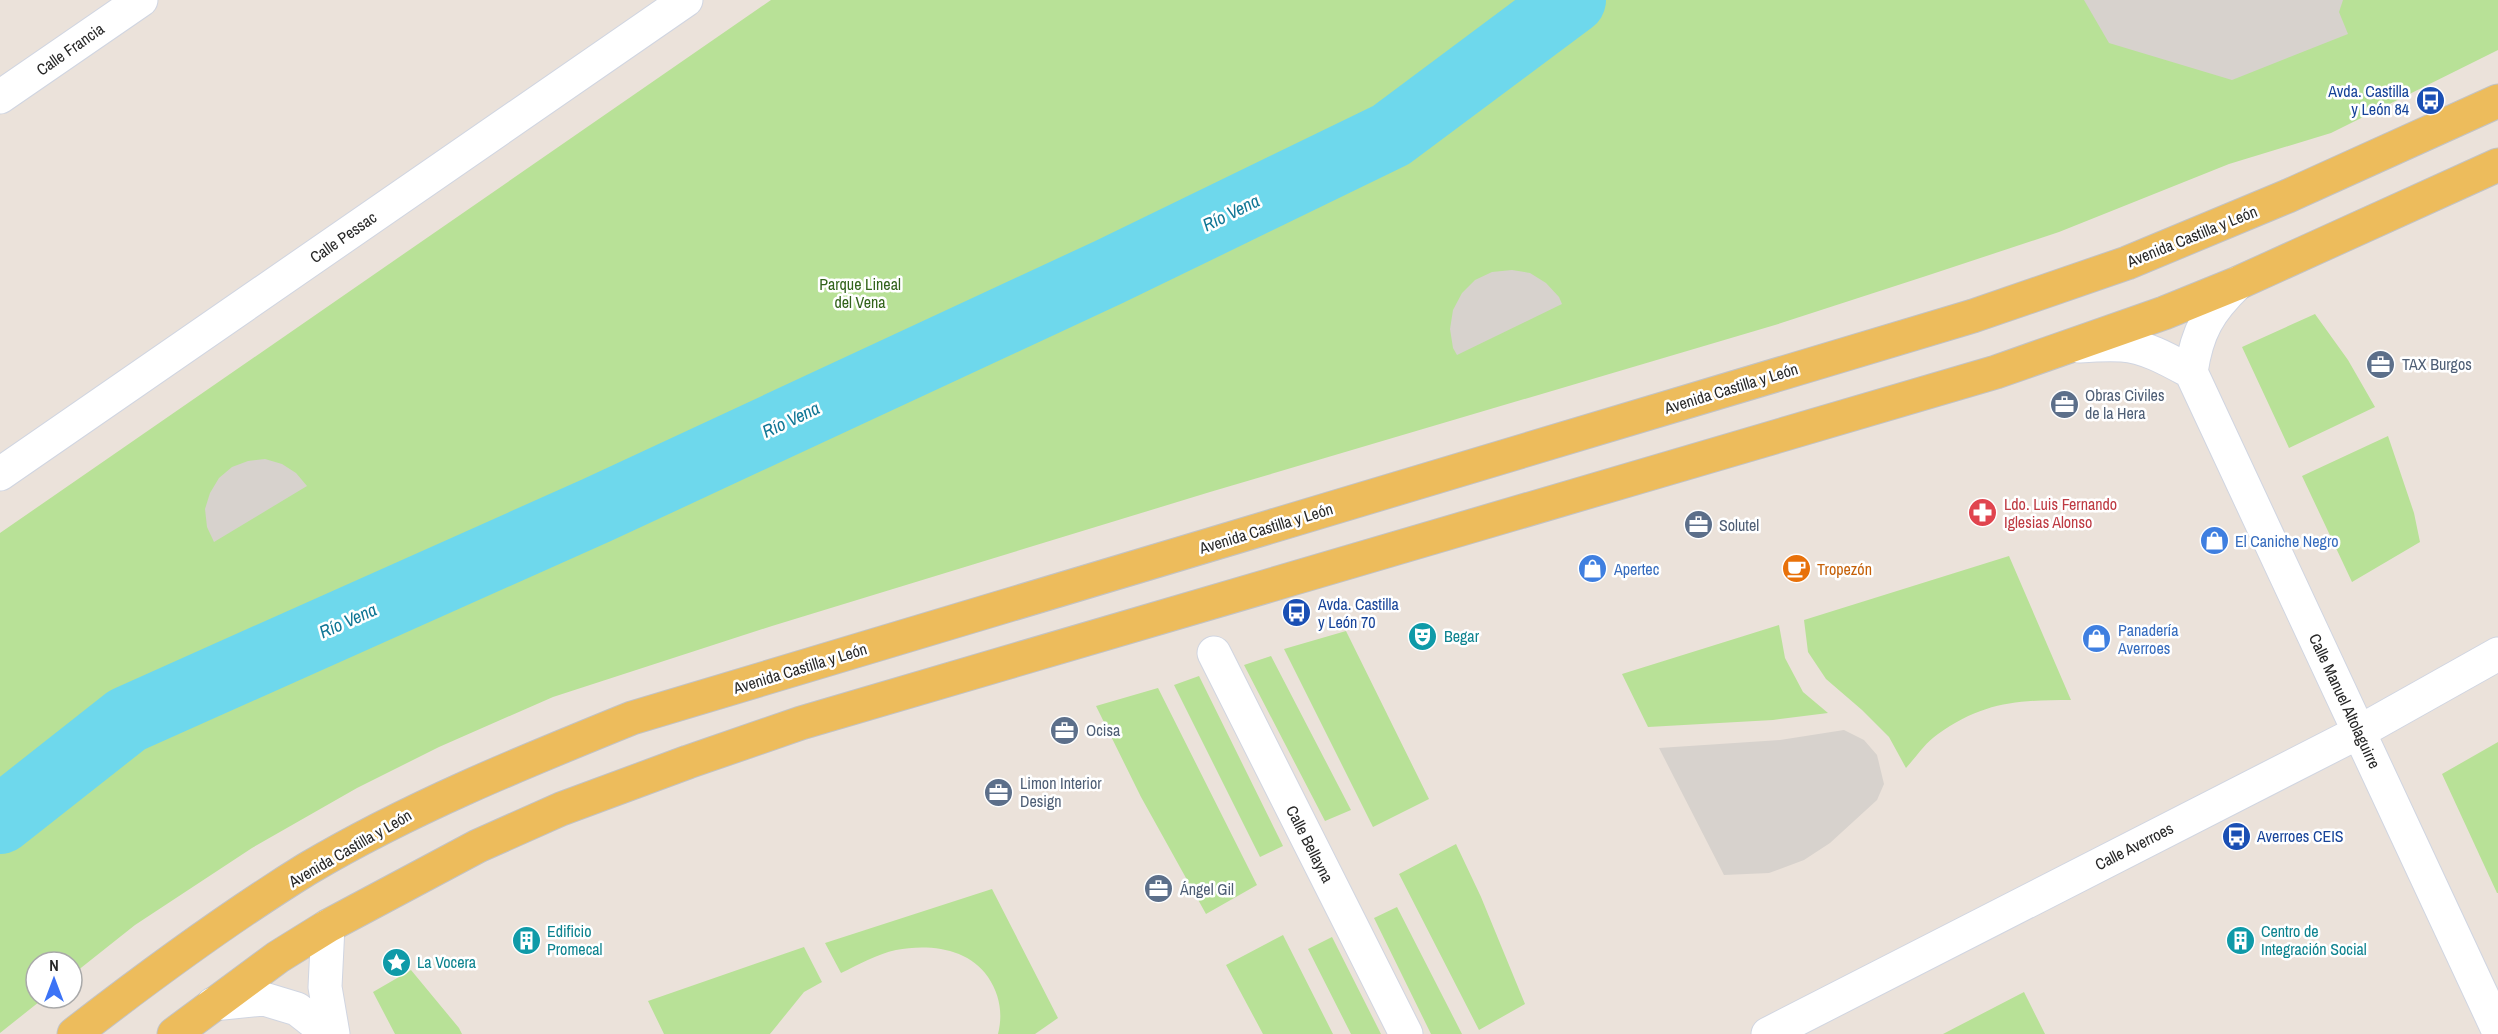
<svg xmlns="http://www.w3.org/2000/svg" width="2498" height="1034" font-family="'Archivo Narrow',sans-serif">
<rect width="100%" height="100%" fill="#ebe2da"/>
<!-- green -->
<path fill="#b8e197" d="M771 0H2498V50L2331 133 2229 164 2059 232 1926 276 1775 325 1210 492 772 626 553 697 439 747 357 788 252 848 135 925 72 975V962H36V998H44L0 1033V533Z
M2315 314 2348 360 2375 407 2289 448 2242 347Z
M2388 436 2414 513 2420 542 2352 582 2302 476Z
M2009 556 2071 700C2018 700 1983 702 1938 734 1926 742 1916 757 1906 768L1889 737 1862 710 1826 679 1808 652 1804 620Z
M1779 625 1785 658 1803 692 1828 713 1773 720 1648 727 1622 674Z
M1346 631 1429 799 1373 827 1284 649Z
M1271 656 1351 810 1325 821 1244 665Z
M1199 676 1283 846 1260 857 1174 685Z
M1158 688 1257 885 1206 914 1141 797 1096 706Z
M2498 742V893H2497L2442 774Z
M1456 844 1481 897 1525 1004 1479 1030 1399 874Z
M992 889 1058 1018 1035 1034H998C1003 1014 1000 995 988 977 968 948 929 944 896 950 877 954 858 965 841 973L825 943Z
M1397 907 1462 1034H1431L1374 918Z
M1283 935 1333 1034H1263L1226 965Z
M1332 937 1381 1034H1351L1308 949Z
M804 947 822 982 804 992 770 1034H664L648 1001Z
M411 970 459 1028 462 1034H395L373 992Z
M2024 992 2045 1034H1943Z"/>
<!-- plaza -->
<path fill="#d7d2cd" d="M2084 0H2343L2339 12 2348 34 2232 80 2109 43Z
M1512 270 1530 273 1546 283 1559 297 1562 304 1457 355 1453 348 1450 329 1453 310 1462 293 1475 280 1492 272Z
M265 459 282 464 296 473 307 486 214 542 207 527 205 509 210 493 219 478 232 467 248 461Z
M1844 730 1864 740 1877 755 1884 784 1877 800 1830 843 1804 860 1769 873 1724 875 1659 748 1780 740Z"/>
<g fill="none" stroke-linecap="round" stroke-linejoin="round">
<!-- river -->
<path stroke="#6ed8ec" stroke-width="68" d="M0 820 127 720 597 510 1109 272 1391 135 1572 0"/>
<defs>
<path id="minor" d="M0 97 141 0
M2238 283C2209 311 2197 331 2191 372L2498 1030
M2079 346C2093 345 2108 344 2122 345 2147 347 2169 360 2191 372
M0 474 686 0
M1214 653 1406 1034
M328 926 325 987 333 1034
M213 1004 264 999 297 1009 329 1034
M1768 1034 2359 732 2498 654"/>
<path id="major" d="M74 1034C149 976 226 919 307 869 410 808 521 763 632 718L1973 316 2127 263 2288 196 2498 101
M174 1034 278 957 328 926 478 846 561 809 688 762 801 723 1996 372 2164 313 2238 283 2498 165"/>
</defs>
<!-- minor casing -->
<use href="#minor" stroke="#d0d5e1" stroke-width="35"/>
<!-- major casing -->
<use href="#major" stroke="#c3c3c3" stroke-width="35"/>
<!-- minor -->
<use href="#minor" stroke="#fff" stroke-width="33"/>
<!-- major -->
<use href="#major" stroke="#edbc5c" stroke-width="33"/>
</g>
<!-- icons -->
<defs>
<symbol id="bus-disc" viewBox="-11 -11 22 22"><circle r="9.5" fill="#1a4fb4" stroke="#fff"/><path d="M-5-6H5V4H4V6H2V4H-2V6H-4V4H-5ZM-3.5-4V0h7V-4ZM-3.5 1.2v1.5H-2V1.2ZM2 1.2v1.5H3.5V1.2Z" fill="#fff"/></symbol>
<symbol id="office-disc" viewBox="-11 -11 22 22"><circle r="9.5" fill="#5c6f8a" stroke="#fff"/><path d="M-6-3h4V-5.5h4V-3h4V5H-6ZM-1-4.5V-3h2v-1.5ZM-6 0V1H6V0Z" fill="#fff"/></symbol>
<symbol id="pharmacy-disc" viewBox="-11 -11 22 22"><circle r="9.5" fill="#e0444e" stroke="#fff"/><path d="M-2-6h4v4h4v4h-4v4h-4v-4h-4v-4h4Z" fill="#fff"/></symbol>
<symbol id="shop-disc" viewBox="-11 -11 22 22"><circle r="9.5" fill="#3f7fe0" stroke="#fff"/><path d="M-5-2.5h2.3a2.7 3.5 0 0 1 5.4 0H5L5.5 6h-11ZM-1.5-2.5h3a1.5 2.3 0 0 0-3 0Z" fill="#fff"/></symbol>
<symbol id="cafe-disc" viewBox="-11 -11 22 22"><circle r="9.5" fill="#e8710a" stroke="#fff"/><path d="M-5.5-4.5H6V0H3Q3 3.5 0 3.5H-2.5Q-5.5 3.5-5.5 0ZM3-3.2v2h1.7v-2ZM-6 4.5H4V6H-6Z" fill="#fff"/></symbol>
<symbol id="theatre-disc" viewBox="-11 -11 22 22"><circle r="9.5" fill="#0f9aa8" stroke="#fff"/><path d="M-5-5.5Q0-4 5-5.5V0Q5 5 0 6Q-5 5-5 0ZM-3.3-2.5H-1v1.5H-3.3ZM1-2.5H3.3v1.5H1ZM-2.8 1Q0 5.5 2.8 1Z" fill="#fff"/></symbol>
<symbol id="building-disc" viewBox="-11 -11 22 22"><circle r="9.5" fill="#0f9aa8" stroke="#fff"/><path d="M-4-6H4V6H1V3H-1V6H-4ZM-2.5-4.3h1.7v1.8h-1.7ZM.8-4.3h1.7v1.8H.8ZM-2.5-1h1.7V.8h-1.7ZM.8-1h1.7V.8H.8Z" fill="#fff"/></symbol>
<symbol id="sight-disc" viewBox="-11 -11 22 22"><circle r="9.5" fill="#0f9aa8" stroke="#fff"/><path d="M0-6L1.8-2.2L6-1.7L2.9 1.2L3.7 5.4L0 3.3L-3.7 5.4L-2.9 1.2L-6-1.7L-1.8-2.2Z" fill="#fff"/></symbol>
</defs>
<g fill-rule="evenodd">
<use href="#bus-disc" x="2414" y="84" width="33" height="33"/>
<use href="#office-disc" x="2364" y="348" width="33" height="33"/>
<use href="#office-disc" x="2048" y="388" width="33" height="33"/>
<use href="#pharmacy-disc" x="1966" y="496" width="33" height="33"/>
<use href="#office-disc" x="1682" y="508" width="33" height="33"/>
<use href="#shop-disc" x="2198" y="524" width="33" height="33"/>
<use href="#shop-disc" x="1576" y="552" width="33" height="33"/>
<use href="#cafe-disc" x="1780" y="552" width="33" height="33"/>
<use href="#bus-disc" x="1280" y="596" width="33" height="33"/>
<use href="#theatre-disc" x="1406" y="620" width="33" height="33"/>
<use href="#shop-disc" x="2080" y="622" width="33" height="33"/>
<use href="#office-disc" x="1048" y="714" width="33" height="33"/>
<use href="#office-disc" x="982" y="776" width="33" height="33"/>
<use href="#bus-disc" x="2220" y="820" width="33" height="33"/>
<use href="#office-disc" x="1142" y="872" width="33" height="33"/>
<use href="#building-disc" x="510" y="924" width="33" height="33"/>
<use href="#building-disc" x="2224" y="924" width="33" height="33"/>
<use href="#sight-disc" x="380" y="946" width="33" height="33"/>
</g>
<g text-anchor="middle" stroke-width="5" stroke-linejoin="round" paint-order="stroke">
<!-- street labels -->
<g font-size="16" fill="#282828" stroke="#fff">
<text transform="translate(70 49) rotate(-35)" y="6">Calle Francia</text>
<text transform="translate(2192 236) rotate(-22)" y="6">Avenida Castilla y León</text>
<text transform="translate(343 237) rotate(-35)" y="6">Calle Pessac</text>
<text transform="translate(1731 388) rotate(-17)" y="6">Avenida Castilla y León</text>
<text transform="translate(1266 528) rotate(-17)" y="6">Avenida Castilla y León</text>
<text transform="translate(800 668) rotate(-17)" y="6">Avenida Castilla y León</text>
<text transform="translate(2345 701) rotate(65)" y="6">Calle Manuel Altolaguirre</text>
<text transform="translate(1310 844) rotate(63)" y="6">Calle Bellayna</text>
<text transform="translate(2134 846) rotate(-27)" y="6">Calle Averroes</text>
<text transform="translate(350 848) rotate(-30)" y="6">Avenida Castilla y León</text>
</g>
<!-- transit labels -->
<g font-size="16" fill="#164399" stroke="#fff" text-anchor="start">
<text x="2409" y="97" text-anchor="end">Avda. Castilla<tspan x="2409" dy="18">y León 84</tspan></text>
<text x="1318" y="610">Avda. Castilla<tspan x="1318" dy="18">y León 70</tspan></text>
<text x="2257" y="842">Averroes CEIS</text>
</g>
<!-- park labels -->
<g font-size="16" fill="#32631b" stroke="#fff">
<text x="860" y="290">Parque Lineal<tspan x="860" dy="18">del Vena</tspan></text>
</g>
<!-- service labels -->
<g font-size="16" fill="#4e5e75" stroke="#fff" text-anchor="start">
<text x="2402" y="370">TAX Burgos</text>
<text x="2085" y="401">Obras Civiles<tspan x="2085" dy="18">de la Hera</tspan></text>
<text x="1719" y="531">Solutel</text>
<text x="1086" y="736">Ocisa</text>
<text x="1020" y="789">Limon Interior<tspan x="1020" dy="18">Design</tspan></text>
<text x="1180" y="895">Ángel Gil</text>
</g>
<!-- health labels -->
<g font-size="16" fill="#be3a42" stroke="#fff" text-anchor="start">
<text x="2004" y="510">Ldo. Luis Fernando<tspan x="2004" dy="18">Iglesias Alonso</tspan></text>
</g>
<!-- shop labels -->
<g font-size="16" fill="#366cbe" stroke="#fff" text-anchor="start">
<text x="2235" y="547">El Caniche Negro</text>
<text x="1614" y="575">Apertec</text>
<text x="2118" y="636">Panadería<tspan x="2118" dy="18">Averroes</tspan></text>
</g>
<!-- food labels -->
<g font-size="16" fill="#c56008" stroke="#fff" text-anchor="start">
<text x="1817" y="575">Tropezón</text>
</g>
<!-- culture labels -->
<g font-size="16" fill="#0d838f" stroke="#fff" text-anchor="start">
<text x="1444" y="642">Begar</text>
<text x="547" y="937">Edificio<tspan x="547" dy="18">Promecal</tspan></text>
<text x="2261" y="937">Centro de<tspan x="2261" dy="18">Integración Social</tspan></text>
<text x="417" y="968">La Vocera</text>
</g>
<!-- water labels -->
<g font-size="18" font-style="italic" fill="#107695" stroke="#fff">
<text transform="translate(1231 213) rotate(-26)" y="6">Río Vena</text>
<text transform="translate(791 420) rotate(-25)" y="6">Río Vena</text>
<text transform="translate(348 621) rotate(-24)" y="6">Río Vena</text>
</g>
</g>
<!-- north arrow -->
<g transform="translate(54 980)"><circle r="28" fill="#ffffff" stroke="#a9a9a9" stroke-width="1.5"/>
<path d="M0-4.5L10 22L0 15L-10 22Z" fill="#3c73f6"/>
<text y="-9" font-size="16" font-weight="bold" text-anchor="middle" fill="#282828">N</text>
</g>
</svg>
